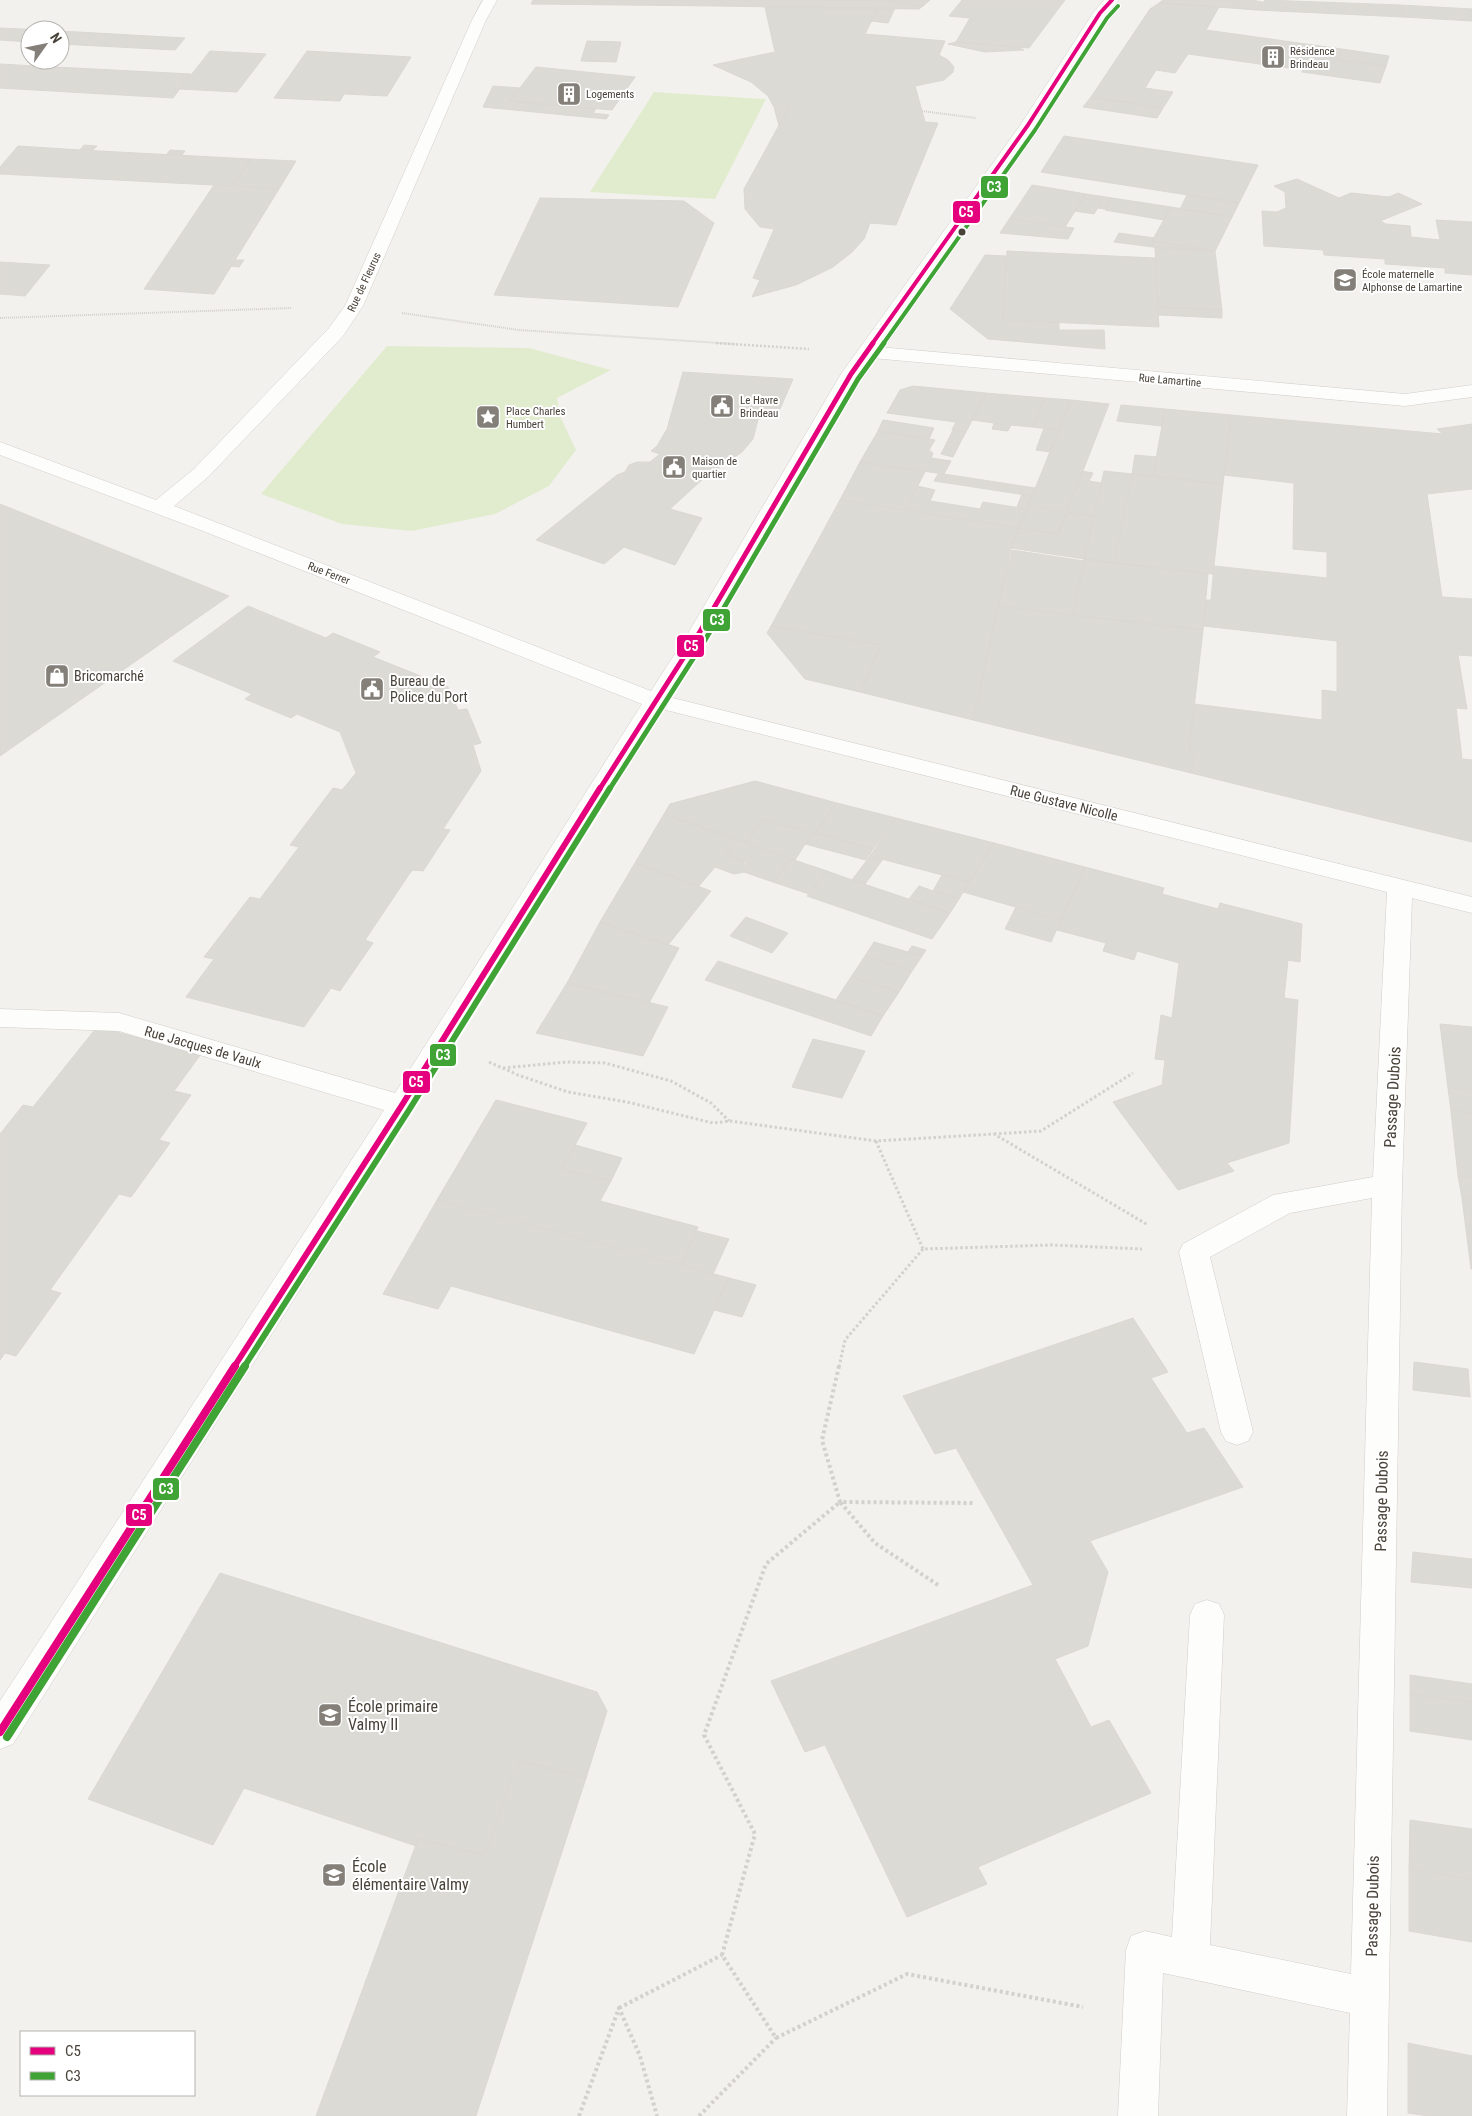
<svg xmlns="http://www.w3.org/2000/svg" width="1472" height="2116" font-family="'Roboto Condensed',sans-serif">
<rect width="100%" height="100%" fill="#f3f1ed"/>
<!-- green -->
<path fill="#e1ecce" d="M654 92 766 99 715 199 590 192Z
M387 346 529 348 611 370 557 398 560 416 576 450 549 486 495 514 412 531 342 524 261 494Z"/>
<!-- building -->
<path fill="#dcdad5" stroke="#dbd8d3" d="M533 0H634L627 5 531 4Z
M634 0H724L716 6 627 5Z
M724 0H784L776 7 716 6Z
M784 0H888L923 6 919 9 776 7Z
M888 0H930L923 6Z
M962 0H1065L1029 48 956 42 970 18 949 16Z
M1163 0H1196L1188 5 1159 3Z
M1196 0H1238L1231 8 1188 5Z
M1238 0H1252L1262 2 1256 10 1231 8Z
M1265 0 1400 5 1403 17 1256 10Z
M1159 3 1219 7 1206 30 1342 49 1337 60 1386 66 1380 83 1302 72 1303 70 1188 54 1175 73 1156 70 1145 88 1173 92 1163 108 1091 97 1150 9Z
M1400 5 1472 9V21L1403 17Z
M765 7 878 8 865 34 945 41 939 55 948 60 954 67 953 72 944 80 915 86 925 122 938 123 896 225 870 223 864 239 851 253 833 267 796 285 752 297 760 280 753 278 774 229 760 227 745 209 744 189 789 107H774L768 96 751 82 713 65 775 52Z
M878 8H895L888 23 871 21Z
M0 28 44 30H30V42L0 40Z
M60 31 185 38 175 50 60 44Z
M587 41 621 42 616 62 581 61Z
M956 42 1018 47 1024 50 985 52 948 44Z
M1342 49 1389 56 1386 66 1337 60Z
M210 51 266 54 237 92 180 89Z
M307 51 411 57 387 96 344 94 340 101 274 98Z
M0 64 35 66 191 74 173 98 0 88Z
M536 67 635 77 612 110 510 101Z
M493 86 520 88 510 101 596 109 593 113 609 115 606 119 483 107Z
M1091 97 1163 108 1157 118 1083 107Z
M774 107H789L779 126Z
M1064 136 1258 165 1239 203 1041 172Z
M84 145 97 146 93 150H80Z
M18 146 80 150 251 159 232 186 0 174V167Z
M170 150 185 151 182 155 167 154Z
M251 159 296 161 279 189 232 186Z
M1297 179 1339 198 1351 193 1389 197 1398 193 1422 204 1380 221 1386 224 1410 226 1411 237 1440 240 1436 220 1472 222V275L1445 273V268L1385 264V259L1324 255 1323 250 1264 246 1262 211 1277 212 1286 208 1285 192 1274 186Z
M214 185 279 189 214 294 144 289Z
M1032 185 1086 194 1065 227 1010 218Z
M1086 194 1112 198 1105 209 1098 208 1102 201 1083 198Z
M1187 195 1239 203 1232 217 1180 209Z
M540 198 684 201 714 223 678 307 494 295Z
M1083 198 1102 201 1094 214 1075 211Z
M1112 198 1171 207 1164 220 1105 210Z
M1171 207 1232 217 1215 251 1152 241Z
M1010 218 1065 227 1074 228 1068 239 1000 233Z
M1119 233 1154 238 1153 247 1114 242Z
M1152 241 1215 251 1153 247Z
M1155 247 1215 251 1222 310 1158 307Z
M1007 251 1155 258 1159 327 1003 320Z
M985 255 1006 256 1003 320 1059 322V330H1104L1105 349 988 339 950 309Z
M235 260H244L239 267 231 266Z
M0 262 50 265 25 296 0 294Z
M1158 307 1222 310V318L1159 315Z
M683 372 793 379 780 409 761 408 753 439 742 452 705 477 670 509 702 518 675 565 624 547 604 564 536 540 617 475 625 472 629 465 637 462H650L660 454 651 451 657 446 667 429Z
M913 386 986 393 966 432 952 430 956 422 887 413 900 390Z
M986 393 1045 398 1032 427 1011 425 1008 431 992 429 994 423 972 420Z
M1045 398 1071 400 1059 430 1032 427Z
M1071 400 1109 404 1067 512 1028 506Z
M1121 405 1165 409 1162 426 1117 421Z
M1165 409 1231 415 1223 484 1153 476Z
M1231 415 1443 434 1437 429 1472 424V489L1427 494 1442 597 1472 599V656L1458 655 1467 709 1456 708 1462 759 1472 760V842L1191 773 1195 752 1189 751 1194 704 1322 720V690L1337 692V641L1204 626 1206 600H1211L1214 566 1327 578V552L1293 549 1294 483 1224 475Z
M883 420 934 428 929 439 878 431Z
M1044 428 1059 430 1050 452 1036 450Z
M953 430 966 432 960 443 947 442Z
M878 431 935 440 929 450 933 453 931 458 951 461 944 474 860 462Z
M947 442 960 443 953 457 941 454Z
M1135 455 1157 457 1153 476 1132 474Z
M860 462 925 472 905 510 840 500Z
M1082 471 1093 473 1089 481 1101 483 1094 516 1067 512Z
M1104 471 1132 474 1114 563 1084 559Z
M938 474H944L1035 488 1032 496 934 481Z
M1132 474 1223 484 1213 574 1114 563Z
M917 486 935 490 930 501 980 509 983 502 1027 509 1019 528 905 510Z
M1022 494 1032 496 1027 509 1017 507Z
M840 500 1019 528 1011 548 973 720 860 692 881 645 771 626Z
M0 504 229 596 0 756Z
M1028 506 1067 512 1058 534 1019 528Z
M1067 512 1094 516 1084 559 1011 548 1019 528 1058 534Z
M1012 550 1084 561 1073 615 998 606Z
M1084 559 1208 574 1203 630 1073 615Z
M248 606 326 638 333 633 380 652 373 657 448 687 458 710 467 709 481 743 473 745 481 771 443 829 450 830 423 871 413 870 410 873 365 940 373 943 340 991 331 988 304 1027 186 997 214 959 204 957 250 897 260 899 299 847 290 845 333 788 342 790 356 773 340 732 297 714 291 718 245 699 252 694 173 661Z
M998 606 1203 630 1189 751 1195 752 1191 773 973 720Z
M771 626 881 645 860 692 805 679 767 633Z
M755 781 837 803 815 833 763 820 746 842 664 814 670 804Z
M837 803 896 818 873 849 815 833Z
M664 814 738 840 726 854 742 860 748 867 744 872 734 874 715 867 699 886 635 863Z
M896 818 994 843 969 882 870 856Z
M763 820 812 833 795 860 746 842Z
M812 833H815L873 849 866 860 805 844Z
M738 840 746 842 791 859 773 882 744 872 748 867 746 862 726 854Z
M994 843 1085 867 1061 920 963 892Z
M870 856 883 859 865 884 852 880Z
M791 859 827 871 809 894 773 882Z
M635 863 711 891 668 945 600 922Z
M1085 867 1164 888 1162 894 1218 909 1220 903 1302 924 1300 962 1288 960 1284 998 1298 1000 1289 1143 1227 1163 1234 1171 1178 1190 1113 1102 1162 1085 1165 1060 1155 1059 1161 1015 1172 1018 1179 963 1137 951 1134 960 1103 951 1106 943 1057 930Z
M827 871 852 880 950 913 932 939 807 896Z
M942 875 969 882 959 899 933 891Z
M919 886 933 891 959 899 950 913 909 899Z
M1016 907 1061 920 1051 942 1005 929Z
M746 917 788 933 772 953 730 936Z
M600 922 679 948 649 1003 567 983Z
M874 942 908 952 922 956 912 971 865 956Z
M912 946 926 950 922 956 908 952Z
M865 956 912 971 899 992 851 977Z
M718 961 836 1000 883 1016 871 1036 705 980Z
M851 977 899 992 883 1016 836 1000Z
M567 983 668 1007 643 1056 536 1033Z
M1440 1024 1472 1027V1090L1448 1088Z
M97 1027 201 1054 174 1091 191 1095 159 1140 170 1143 131 1197 119 1194 50 1290 61 1293 16 1356 5 1353 0 1360V1134L23 1105 33 1107Z
M813 1039 865 1051 842 1098 792 1087Z
M1448 1088 1472 1090V1113L1451 1111Z
M496 1100 587 1123 562 1169 611 1181 600 1201 698 1227 681 1265 437 1200Z
M1451 1111 1472 1113V1177L1458 1176Z
M575 1145 622 1158 611 1181 562 1169Z
M1458 1176 1472 1177V1199L1462 1198Z
M1462 1198 1472 1199V1269H1471Z
M437 1200 681 1265 729 1278 694 1354 451 1286 438 1309 383 1294Z
M697 1231 729 1239 713 1274 681 1265Z
M729 1278 756 1285 742 1317 714 1310Z
M1133 1318 1168 1372 1151 1378 1187 1433 1204 1428 1243 1487 1090 1541 1108 1572 1088 1646 1055 1659 1091 1727 1109 1720 1151 1793 978 1867 987 1884 907 1917 825 1745 805 1752 771 1681 1033 1585 956 1448 935 1454 903 1396Z
M1414 1362 1468 1369 1470 1397 1413 1390Z
M1413 1552 1472 1559V1588L1411 1582Z
M220 1573 597 1692 607 1711 586 1778 519 1760 484 1855 418 1839 416 1846 244 1788 213 1845 88 1799Z
M1410 1675 1472 1684V1702L1410 1694Z
M1410 1694 1472 1702V1740L1410 1731Z
M519 1760 586 1778 476 2116H316L418 1839 484 1855Z
M1410 1820 1472 1829V1879L1409 1869Z
M1409 1869 1472 1879V1942L1409 1931Z
M1408 2043 1472 2056V2116H1428L1408 2113Z"/>
<g fill="none" stroke-linecap="round" stroke-linejoin="round">
<defs>
<path id="minor" d="M483 0H497L486 20 363 306 343 336 208 477 174 506 651 691 687 635 841 374 1021 124 1093 13 1104 0H1119L1106 15 1036 125 879 347 1405 394 1472 385V397L1405 406 872 358 860 374 709 635 669 697 1472 897V913L1412 898 1402 1185 1387 2116H1347L1350 2013 1163 1973 1158 2116H1118L1126 1950 1131 1936 1145 1931 1172 1937 1190 1615 1195 1604 1207 1600 1219 1604 1224 1615 1210 1945 1351 1974 1372 1198 1290 1213 1210 1257 1253 1432 1248 1441 1237 1445 1226 1441 1221 1432 1179 1252 1183 1244 1273 1195 1373 1177 1387 892 662 709 412 1112 13 1744 0 1749V1701L384 1110 119 1031 0 1027V1009L119 1013 395 1093 642 704 203 531 0 455V442L156 500 194 469 329 328 345 306 472 20Z"/>
</defs>
<!-- minor casing -->
<use href="#minor" stroke="#d1ceca" stroke-width="1"/>
<!-- path-far3 -->
<path stroke="#d3d1cc" stroke-width="2" stroke-dasharray="1 1" stroke-linecap="butt" d="M922 111 976 118
M402 313 519 330 735 344
M0 318 292 308"/>
<!-- path-far2 -->
<path stroke="#d3d1cc" stroke-width="2.5" stroke-dasharray="2 2" stroke-linecap="butt" d="M716 343 809 349"/>
<!-- path-far1 -->
<path stroke="#d3d1cc" stroke-width="3" stroke-dasharray="2.5 2.5" stroke-linecap="butt" d="M489 1062 518 1075 568 1092 627 1102 713 1123 730 1121 876 1141 994 1134 1148 1225
M503 1068 567 1062 605 1063 671 1081 711 1103 729 1121
M994 1134 1041 1131 1133 1073
M876 1141 923 1249 1052 1245 1142 1249
M839 1367 845 1340 923 1249"/>
<!-- path -->
<path stroke="#d3d1cc" stroke-width="4" stroke-dasharray="3 3" stroke-linecap="butt" d="M839 1366 822 1440 840 1502 975 1503
M938 1585 875 1543 840 1502 766 1564 704 1735 755 1834 722 1955 776 2038 907 1974 1083 2007
M619 2008 722 1955
M579 2116 619 2008 640 2056 657 2116
M699 2116 776 2038"/>
<!-- minor -->
<use href="#minor" fill="#fdfdfc" fill-rule="evenodd"/>
<defs>
<path id="bus-1-far3" d="M872 344 1028 125 1100 13 1112 0"/>
<path id="bus-1-far2" d="M599 790 698 635 851 374 873 343"/>
<path id="bus-1-far1" d="M234 1367 402 1105 600 788"/>
<path id="bus-1" d="M0 1732 235 1366"/>
<path id="bus-2-far3" d="M883 344 1035 130 1107 18 1118 6"/>
<path id="bus-2-far2" d="M609 790 705 640 858 379 884 343"/>
<path id="bus-2-far1" d="M244 1367 409 1110 610 788"/>
<path id="bus-2" d="M7 1737 245 1366"/>
</defs>
<!-- bus-1-far3 casing -->
<use href="#bus-1-far3" stroke="#fff" stroke-width="6"/>
<!-- bus-1-far2 casing -->
<use href="#bus-1-far2" stroke="#fff" stroke-width="8"/>
<!-- bus-1-far1 casing -->
<use href="#bus-1-far1" stroke="#fff" stroke-width="10"/>
<!-- bus-1 casing -->
<use href="#bus-1" stroke="#fff" stroke-width="12"/>
<!-- bus-2-far3 casing -->
<use href="#bus-2-far3" stroke="#fff" stroke-width="6"/>
<!-- bus-2-far2 casing -->
<use href="#bus-2-far2" stroke="#fff" stroke-width="8"/>
<!-- bus-2-far1 casing -->
<use href="#bus-2-far1" stroke="#fff" stroke-width="10"/>
<!-- bus-2 casing -->
<use href="#bus-2" stroke="#fff" stroke-width="12"/>
<!-- bus-1-far3 -->
<use href="#bus-1-far3" stroke="#e5007d" stroke-width="4"/>
<!-- bus-1-far2 -->
<use href="#bus-1-far2" stroke="#e5007d" stroke-width="5"/>
<!-- bus-1-far1 -->
<use href="#bus-1-far1" stroke="#e5007d" stroke-width="6"/>
<!-- bus-1 -->
<use href="#bus-1" stroke="#e5007d" stroke-width="8"/>
<!-- bus-2-far3 -->
<use href="#bus-2-far3" stroke="#3fa435" stroke-width="4"/>
<!-- bus-2-far2 -->
<use href="#bus-2-far2" stroke="#3fa435" stroke-width="5"/>
<!-- bus-2-far1 -->
<use href="#bus-2-far1" stroke="#3fa435" stroke-width="6"/>
<!-- bus-2 -->
<use href="#bus-2" stroke="#3fa435" stroke-width="8"/>
</g>
<!-- icons -->
<defs>
<symbol id="building-square" viewBox="-11 -11 22 22"><rect x="-9" y="-9" width="18" height="18" rx="4" fill="#847f78" stroke="#fff"/><path d="M-4-6H4V6H1V3H-1V6H-4ZM-2.5-4.3h1.7v1.8h-1.7ZM.8-4.3h1.7v1.8H.8ZM-2.5-1h1.7V.8h-1.7ZM.8-1h1.7V.8H.8Z" fill="#fff"/></symbol>
<symbol id="school-square" viewBox="-11 -11 22 22"><rect x="-9" y="-9" width="18" height="18" rx="4" fill="#847f78" stroke="#fff"/><path d="M0-5L7-2L0 1L-7-2ZM-4 1L0 2.5L4 1V4Q0 6-4 4Z" fill="#fff"/></symbol>
<symbol id="civic-square" viewBox="-11 -11 22 22"><rect x="-9" y="-9" width="18" height="18" rx="4" fill="#847f78" stroke="#fff"/><path d="M-.6-6.5H3V-4.5H.6V-3L4-1V1h2V6H-6V1h2V-1L-.6-3ZM-1.2 2.5V6h2.4V2.5Z" fill="#fff"/></symbol>
<symbol id="sight-square" viewBox="-11 -11 22 22"><rect x="-9" y="-9" width="18" height="18" rx="4" fill="#847f78" stroke="#fff"/><path d="M0-6L1.8-2.2L6-1.7L2.9 1.2L3.7 5.4L0 3.3L-3.7 5.4L-2.9 1.2L-6-1.7L-1.8-2.2Z" fill="#fff"/></symbol>
<symbol id="shop-square" viewBox="-11 -11 22 22"><rect x="-9" y="-9" width="18" height="18" rx="4" fill="#847f78" stroke="#fff"/><path d="M-5-2.5h2.3a2.7 3.5 0 0 1 5.4 0H5L5.5 6h-11ZM-1.5-2.5h3a1.5 2.3 0 0 0-3 0Z" fill="#fff"/></symbol>
</defs>
<g fill-rule="evenodd">
<use href="#building-square" x="1259" y="43" width="28" height="28"/>
<use href="#building-square" x="555" y="80" width="28" height="28"/>
<use href="#school-square" x="1331" y="266" width="28" height="28"/>
<use href="#civic-square" x="708" y="392" width="28" height="28"/>
<use href="#sight-square" x="474" y="403" width="28" height="28"/>
<use href="#civic-square" x="660" y="453" width="28" height="28"/>
<use href="#shop-square" x="43" y="662" width="28" height="28"/>
<use href="#civic-square" x="358" y="675" width="28" height="28"/>
<use href="#school-square" x="316" y="1701" width="28" height="28"/>
<use href="#school-square" x="320" y="1861" width="28" height="28"/>
</g>
<!-- markers -->
<circle fill="#494239" stroke="#fff" stroke-width="2" cx="962" cy="232" r="4.5"/>
<g text-anchor="middle" stroke-width="4" stroke-linejoin="round" paint-order="stroke">
<!-- far-poi labels -->
<g font-size="11" fill="#494239" stroke="#fff" text-anchor="start">
<text x="1290" y="55">Résidence<tspan x="1290" dy="13">Brindeau</tspan></text>
<text x="586" y="98">Logements</text>
<text x="1362" y="278">École maternelle<tspan x="1362" dy="13">Alphonse de Lamartine</tspan></text>
<text x="740" y="404">Le Havre<tspan x="740" dy="13">Brindeau</tspan></text>
<text x="506" y="415">Place Charles<tspan x="506" dy="13">Humbert</tspan></text>
<text x="692" y="465">Maison de<tspan x="692" dy="13">quartier</tspan></text>
</g>
<!-- far-street labels -->
<g font-size="11" fill="#494239" stroke="#fff">
<text transform="translate(364 282) rotate(-65)" y="4">Rue de Fleurus</text>
<text transform="translate(1170 380) rotate(5)" y="4">Rue Lamartine</text>
<text transform="translate(329 573) rotate(21)" y="4">Rue Ferrer</text>
</g>
<!-- poi labels -->
<g font-size="14" fill="#494239" stroke="#fff" text-anchor="start">
<text x="74" y="681">Bricomarché</text>
<text x="390" y="686">Bureau de<tspan x="390" dy="16">Police du Port</tspan></text>
</g>
<!-- street labels -->
<g font-size="14" fill="#494239" stroke="#fff">
<text transform="translate(1064 803) rotate(14)" y="5">Rue Gustave Nicolle</text>
<text transform="translate(203 1047) rotate(16)" y="5">Rue Jacques de Vaulx</text>
</g>
<!-- near-street labels -->
<g font-size="16" fill="#494239" stroke="#fff">
<text transform="translate(1392 1097) rotate(-87)" y="6">Passage Dubois</text>
<text transform="translate(1381 1501) rotate(-89)" y="6">Passage Dubois</text>
<text transform="translate(1372 1906) rotate(-89)" y="6">Passage Dubois</text>
</g>
<!-- near-poi labels -->
<g font-size="16" fill="#494239" stroke="#fff" text-anchor="start">
<text x="348" y="1712">École primaire<tspan x="348" dy="18">Valmy II</tspan></text>
<text x="352" y="1872">École<tspan x="352" dy="18">élémentaire Valmy</tspan></text>
</g>
</g>
<g stroke="#fff" stroke-width="2">
<rect x="980" y="175" width="29" height="24" rx="5" fill="#3fa435"/>
<rect x="952" y="200" width="29" height="24" rx="5" fill="#e5007d"/>
<rect x="702" y="608" width="29" height="24" rx="5" fill="#3fa435"/>
<rect x="676" y="634" width="29" height="24" rx="5" fill="#e5007d"/>
<rect x="429" y="1043" width="28" height="24" rx="5" fill="#3fa435"/>
<rect x="402" y="1070" width="29" height="24" rx="5" fill="#e5007d"/>
<rect x="152" y="1477" width="28" height="24" rx="5" fill="#3fa435"/>
<rect x="125" y="1503" width="28" height="24" rx="5" fill="#e5007d"/>
</g>
<g font-size="14" text-anchor="middle" font-weight="bold" fill="#fff">
<text x="994" y="192">C3</text>
<text x="966" y="217">C5</text>
<text x="717" y="625">C3</text>
<text x="691" y="651">C5</text>
<text x="443" y="1060">C3</text>
<text x="416" y="1087">C5</text>
<text x="166" y="1494">C3</text>
<text x="139" y="1520">C5</text>
</g>
<!-- legend -->
<rect x="20" y="2031" width="175" height="65" fill="#ffffff" stroke="#b6b3b0"/>
<rect x="30" y="2047" width="25" height="8" fill="#e5007d" stroke="#b6b3b0"/>
<text x="65" y="2056" font-size="15" fill="#494239">C5</text>
<rect x="30" y="2072" width="25" height="8" fill="#3fa435" stroke="#b6b3b0"/>
<text x="65" y="2081" font-size="15" fill="#494239">C3</text>
<!-- north arrow -->
<g transform="translate(45 45) rotate(57)"><circle r="24" fill="#ffffff" stroke="#b6b3b0"/>
<path d="M0-4L9 19L0 12L-9 19Z" fill="#847f78"/>
<text y="-8" font-size="14" font-weight="bold" text-anchor="middle" fill="#494239">N</text>
</g>
</svg>
